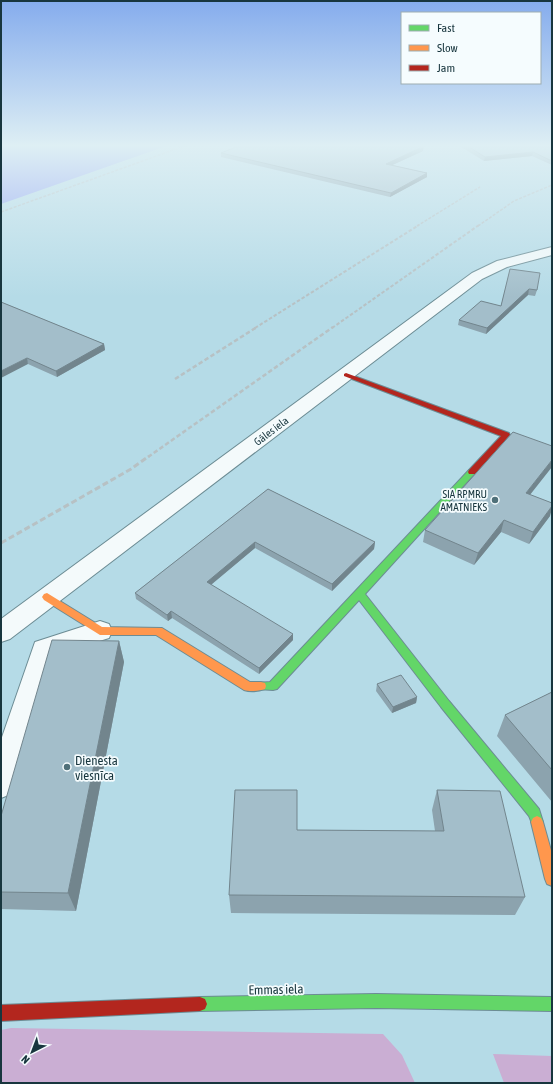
<svg xmlns="http://www.w3.org/2000/svg" width="553" height="1084" font-family="'Asap Condensed',sans-serif">
<rect width="100%" height="100%" fill="#b5dbe7"/>
<!-- green -->
<path fill="#caaed3" d="M11 1028 383 1034 402 1055 415 1083H1V1030Z
M493 1054 552 1056V1083H504Z"/>
<!-- water -->
<path fill="#91a0f4" d="M1 145H169L1 204Z"/>
<g fill="none" stroke-linecap="round" stroke-linejoin="round">
<defs>
<path id="street" d="M552 247V255L507 267 482 279 10 639 1 642V619L472 273 497 261Z
M100 621 109 624 112 631 109 638 55 655 16 784 11 794 1 798V740L35 642Z"/>
<path id="fast" d="M469 470H475L476 472 365 594 449 701 539 809 543 822 541 826 537 828 533 826 529 816 441 707 359 600 277 689 273 690 257 689 256 686 257 683 270 682Z
M376 994 552 997V1011L376 1008 200 1011 195 1009 193 1004 195 999 200 997Z"/>
<path id="slow" d="M47 593 102 627 162 628 250 682H261L265 683 266 686 265 689C259 691 250 692 244 690L156 635H100L44 600 42 597 44 594Z
M537 816 541 818 543 822 552 854V886L547 884 545 879 531 822 533 818Z"/>
<path id="jam" d="M346 373 509 433 510 435 475 474H469L468 472 469 470 501 436 344 376V374Z
M200 997 205 999 207 1004 205 1009 200 1011 1 1021V1005Z"/>
</defs>
<!-- street casing -->
<use href="#street" stroke="#6c8c94" stroke-width="2"/>
<!-- fast casing -->
<use href="#fast" stroke="#6c8c94" stroke-width="2"/>
<!-- slow casing -->
<use href="#slow" stroke="#6c8c94" stroke-width="2"/>
<!-- jam casing -->
<use href="#jam" stroke="#6c8c94" stroke-width="2"/>
<!-- street -->
<use href="#street" fill="#f4fafb" fill-rule="evenodd"/>
<!-- fast -->
<use href="#fast" fill="#63d668" fill-rule="evenodd"/>
<!-- slow -->
<use href="#slow" fill="#ff974d" fill-rule="evenodd"/>
<!-- jam -->
<use href="#jam" fill="#b3261e" fill-rule="evenodd"/>
<!-- rail-far3 -->
<path stroke="#b7c1c4" stroke-width="1.5" stroke-dasharray="3 1.5" stroke-linecap="butt" d="M1 212 187 145
M417 226 480 187
M478 226 514 201 552 185"/>
<!-- rail-far2 -->
<path stroke="#b7c1c4" stroke-width="2" stroke-dasharray="3.5 2" stroke-linecap="butt" d="M255 328 419 225
M332 328 479 225"/>
<!-- rail-far1 -->
<path stroke="#b7c1c4" stroke-width="2.5" stroke-dasharray="4.5 2.5" stroke-linecap="butt" d="M175 379 257 327
M148 457 333 327"/>
<!-- rail -->
<path stroke="#b7c1c4" stroke-width="3" stroke-dasharray="6 3" stroke-linecap="butt" d="M1 543 131 469 149 456"/>
</g>
<!-- wall -->
<path fill="#8ca3ae" d="M458 145H552V165L532 156 484 161Z
M423 151 392 165 427 173V177L390 197 221 157V153Z
M510 269 537 290 535 296 528 295 486 334 458 325 459 320 501 306Z
M1 302 104 344 105 350 57 377 28 364Z
M268 489 375 542 374 549 332 591 255 548 211 585 293 640 259 674 172 618 168 621 136 599 135 593Z
M530 495 550 516 529 544 501 532 474 565 423 542 425 530Z
M119 641 124 662 76 911 1 909V816Z
M377 684 417 697 416 703 392 713 376 691Z
M552 692V802L497 736 505 715Z
M437 790 525 897 515 915 231 913 229 895 297 830 435 831 432 810Z"/>
<!-- shaded-wall -->
<path fill="#72858d" d="M424 146 423 151 386 168V164Z
M533 152 532 156 484 161 485 157Z
M427 173V177L390 197 391 193Z
M529 289 528 295 486 334 487 328Z
M104 344 105 350 57 377 56 371Z
M27 358 28 364 1 378V371Z
M552 460V467L522 505 526 493Z
M552 506V509L550 516 529 544 533 532Z
M504 520 501 532 474 565 478 553Z
M255 542V548L207 588V582Z
M375 542 374 549 332 591V584Z
M171 611 172 618 168 621 167 615Z
M293 634V640L259 674V668Z
M119 641 124 662 76 911 68 893Z
M417 697 416 703 392 713 393 707Z"/>
<!-- building -->
<path fill="#a3beca" stroke="#72858d" d="M241 145H418L424 146 386 164 427 173 391 193 221 153Z
M466 145H552V161L533 152 485 157Z
M510 269 540 273 537 290 529 289 487 328 459 320 481 301 501 306Z
M1 302 104 344 56 371 27 358 1 371Z
M513 432 552 446V460L526 493 552 503V506L533 532 504 520 478 553 425 530Z
M268 489 375 542 332 584 255 542 207 582 293 634 259 668 171 611 167 615 135 593Z
M52 640 119 641 68 893 1 892V816Z
M401 675 417 697 393 707 377 684Z
M552 692V770L505 715Z
M235 790H297V830L444 831 437 790 500 791 525 897 229 895Z"/>
<!-- sky -->
<linearGradient id="sky" x2="0" y2="1"><stop stop-color="#85aced"/><stop offset="0.49" stop-color="#deeff4"/><stop offset="1" stop-color="#deeff4" stop-opacity="0"/></linearGradient>
<rect width="553" height="297" fill="url(#sky)"/>
<!-- markers -->
<g fill="#4f7079" stroke="#f5fcfe" stroke-width="1.5">
<circle cx="495" cy="500" r="4"/>
<circle cx="67" cy="767" r="4"/>
</g>
<g text-anchor="middle" stroke-width="3.5" stroke-linejoin="round" paint-order="stroke">
<!-- street labels -->
<g font-size="11" fill="#18363e" stroke="#f5fcfe">
<text transform="translate(271 431) rotate(-37)" y="4">Gāles iela</text>
</g>
<!-- poi labels -->
<g font-size="11" fill="#18363e" stroke="#f5fcfe" text-anchor="end">
<text x="487" y="498">SIA RPMRU<tspan x="487" dy="13">AMATNIEKS</tspan></text>
</g>
<!-- near-poi labels -->
<g font-size="13" fill="#18363e" stroke="#f5fcfe" text-anchor="start">
<text x="75" y="765">Dienesta<tspan x="75" dy="15">viesnīca</tspan></text>
</g>
<!-- near-street labels -->
<g font-size="13" fill="#18363e" stroke="#f5fcfe">
<text transform="translate(276 989) rotate(-1)" y="5">Emmas iela</text>
</g>
</g>
<!-- border -->
<rect width="553" height="1084" fill="none" stroke="#18363e" stroke-width="4"/>
<!-- legend -->
<rect x="401" y="12" width="140" height="72" fill="#f5fcfe" stroke="#9dadb1"/>
<rect x="409" y="25" width="20" height="6" fill="#63d668" stroke="#9dadb1"/>
<text x="437" y="32" font-size="12" fill="#18363e">Fast</text>
<rect x="409" y="45" width="20" height="6" fill="#ff974d" stroke="#9dadb1"/>
<text x="437" y="52" font-size="12" fill="#18363e">Slow</text>
<rect x="409" y="65" width="20" height="6" fill="#b3261e" stroke="#9dadb1"/>
<text x="437" y="72" font-size="12" fill="#18363e">Jam</text>
<!-- north arrow -->
<g transform="translate(32 1052) rotate(222)" stroke="#f5fcfe" stroke-width="3" paint-order="stroke">
<path d="M0-3L7 15L0 10L-7 15Z" fill="#18363e"/>
<text y="-6" font-size="11" font-weight="bold" text-anchor="middle" fill="#18363e">N</text>
</g>
</svg>
